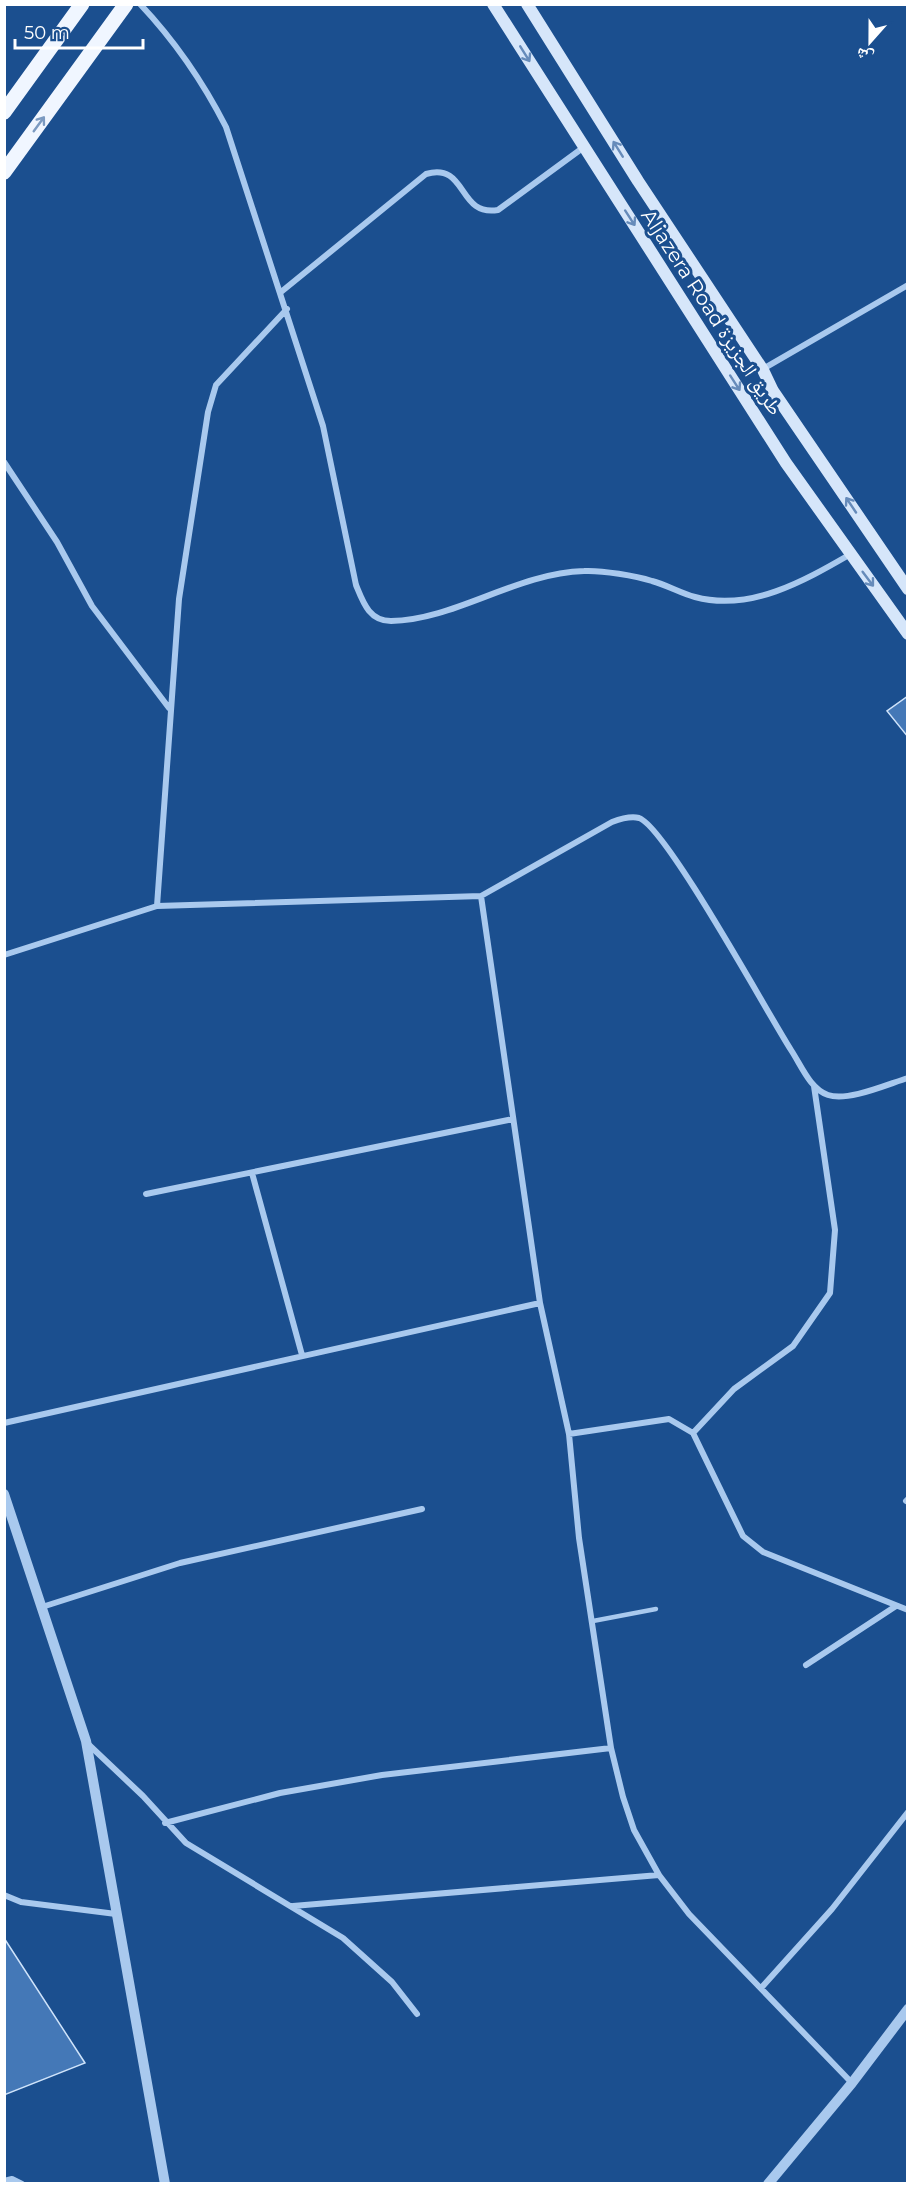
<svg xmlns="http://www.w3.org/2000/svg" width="912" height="2188" font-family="Montserrat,'Noto Naskh Arabic',sans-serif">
<rect width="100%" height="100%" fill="#1b4f8f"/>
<!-- building -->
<path fill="#4478b7" stroke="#cfe3fa" stroke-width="1.5" d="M908 696V737L887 711Z
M4 1938 85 2063 4 2095Z"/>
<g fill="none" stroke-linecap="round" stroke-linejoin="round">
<!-- service -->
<path stroke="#a9c9ee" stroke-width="4.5" d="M593 1621 656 1609"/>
<!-- minor -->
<path stroke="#a9c9ee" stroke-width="6" d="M140 4C175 41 203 82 226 127L323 426 356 585C363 602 369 621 391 621 455 620 516 573 584 571 602 570 636 576 652 581 667 585 680 593 695 597 750 612 804 581 849 555
M281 292 426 174C468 162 457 217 498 210L584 147
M763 369 908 285
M4 462 57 542 92 606 169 708
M481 896 540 1303 569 1434 579 1538 611 1748 623 1797 634 1830 659 1875 689 1914 852 2083
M157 906 179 599 208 412 216 385 287 309
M4 955 157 906 481 896 612 822C620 819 631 816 639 818 666 827 768 1014 791 1050 801 1065 810 1089 828 1095 848 1102 888 1084 908 1078
M252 1173 302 1355
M146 1194 513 1119
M4 1423 540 1303
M693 1433 734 1389 793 1346 830 1293 835 1230 814 1086
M569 1434 669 1419 693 1433 743 1536 763 1552 908 1610
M906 1501 908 1499
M42 1607 180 1563 422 1509
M806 1665 896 1606
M87 1743 143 1796 186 1843 343 1938 392 1982 417 2014
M165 1823 280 1793 382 1775 611 1748
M4 1895 21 1902 116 1914
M293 1906 659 1875
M762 1987 832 1909 908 1812
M4 2181 12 2179 22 2184"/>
<!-- tertiary -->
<path stroke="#a9c9ee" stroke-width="10" d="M4 1494 86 1741 165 2184
M768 2184 852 2083 908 2009"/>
<!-- secondary -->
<path stroke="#d6e6fa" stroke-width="12" d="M493 4 786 463 908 634
M527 4 638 181 763 370 773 391 908 589"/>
<!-- primary -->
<path stroke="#f0f6ff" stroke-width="15" d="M4 112 82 4
M4 172 126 4"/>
</g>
<!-- one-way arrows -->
<defs><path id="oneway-shaft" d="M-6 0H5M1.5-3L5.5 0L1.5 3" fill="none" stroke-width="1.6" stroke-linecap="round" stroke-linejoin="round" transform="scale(1.5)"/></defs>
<g stroke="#668bba">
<use href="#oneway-shaft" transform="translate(525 54) rotate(58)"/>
<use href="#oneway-shaft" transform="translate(618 149) rotate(-122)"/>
<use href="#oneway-shaft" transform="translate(630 218) rotate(57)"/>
<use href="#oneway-shaft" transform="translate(735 383) rotate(57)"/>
<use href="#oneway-shaft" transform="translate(851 505) rotate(-124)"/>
<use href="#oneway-shaft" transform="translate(868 579) rotate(53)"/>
</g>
<use stroke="#7b9ac1" href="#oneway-shaft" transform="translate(39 124) rotate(-54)"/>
<g text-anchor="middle" stroke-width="6" stroke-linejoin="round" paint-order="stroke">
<!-- street labels -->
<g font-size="20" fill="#fff" stroke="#1b4f8f">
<text transform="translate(712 312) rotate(57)" y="7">Aljazera Road طريق الجزيزة</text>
</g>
</g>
<!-- border -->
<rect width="912" height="2188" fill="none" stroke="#ffffff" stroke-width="12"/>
<!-- north arrow -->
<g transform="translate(870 42) rotate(201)" stroke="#1b4f8f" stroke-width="4.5" paint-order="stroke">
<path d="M0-4.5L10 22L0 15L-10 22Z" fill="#ffffff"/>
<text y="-9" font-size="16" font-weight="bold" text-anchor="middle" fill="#ffffff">ش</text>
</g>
<!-- scale -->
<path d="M15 39v9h128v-9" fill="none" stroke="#ffffff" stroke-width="3"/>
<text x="24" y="39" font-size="18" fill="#ffffff" stroke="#1b4f8f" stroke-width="4.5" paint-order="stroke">50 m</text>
</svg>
